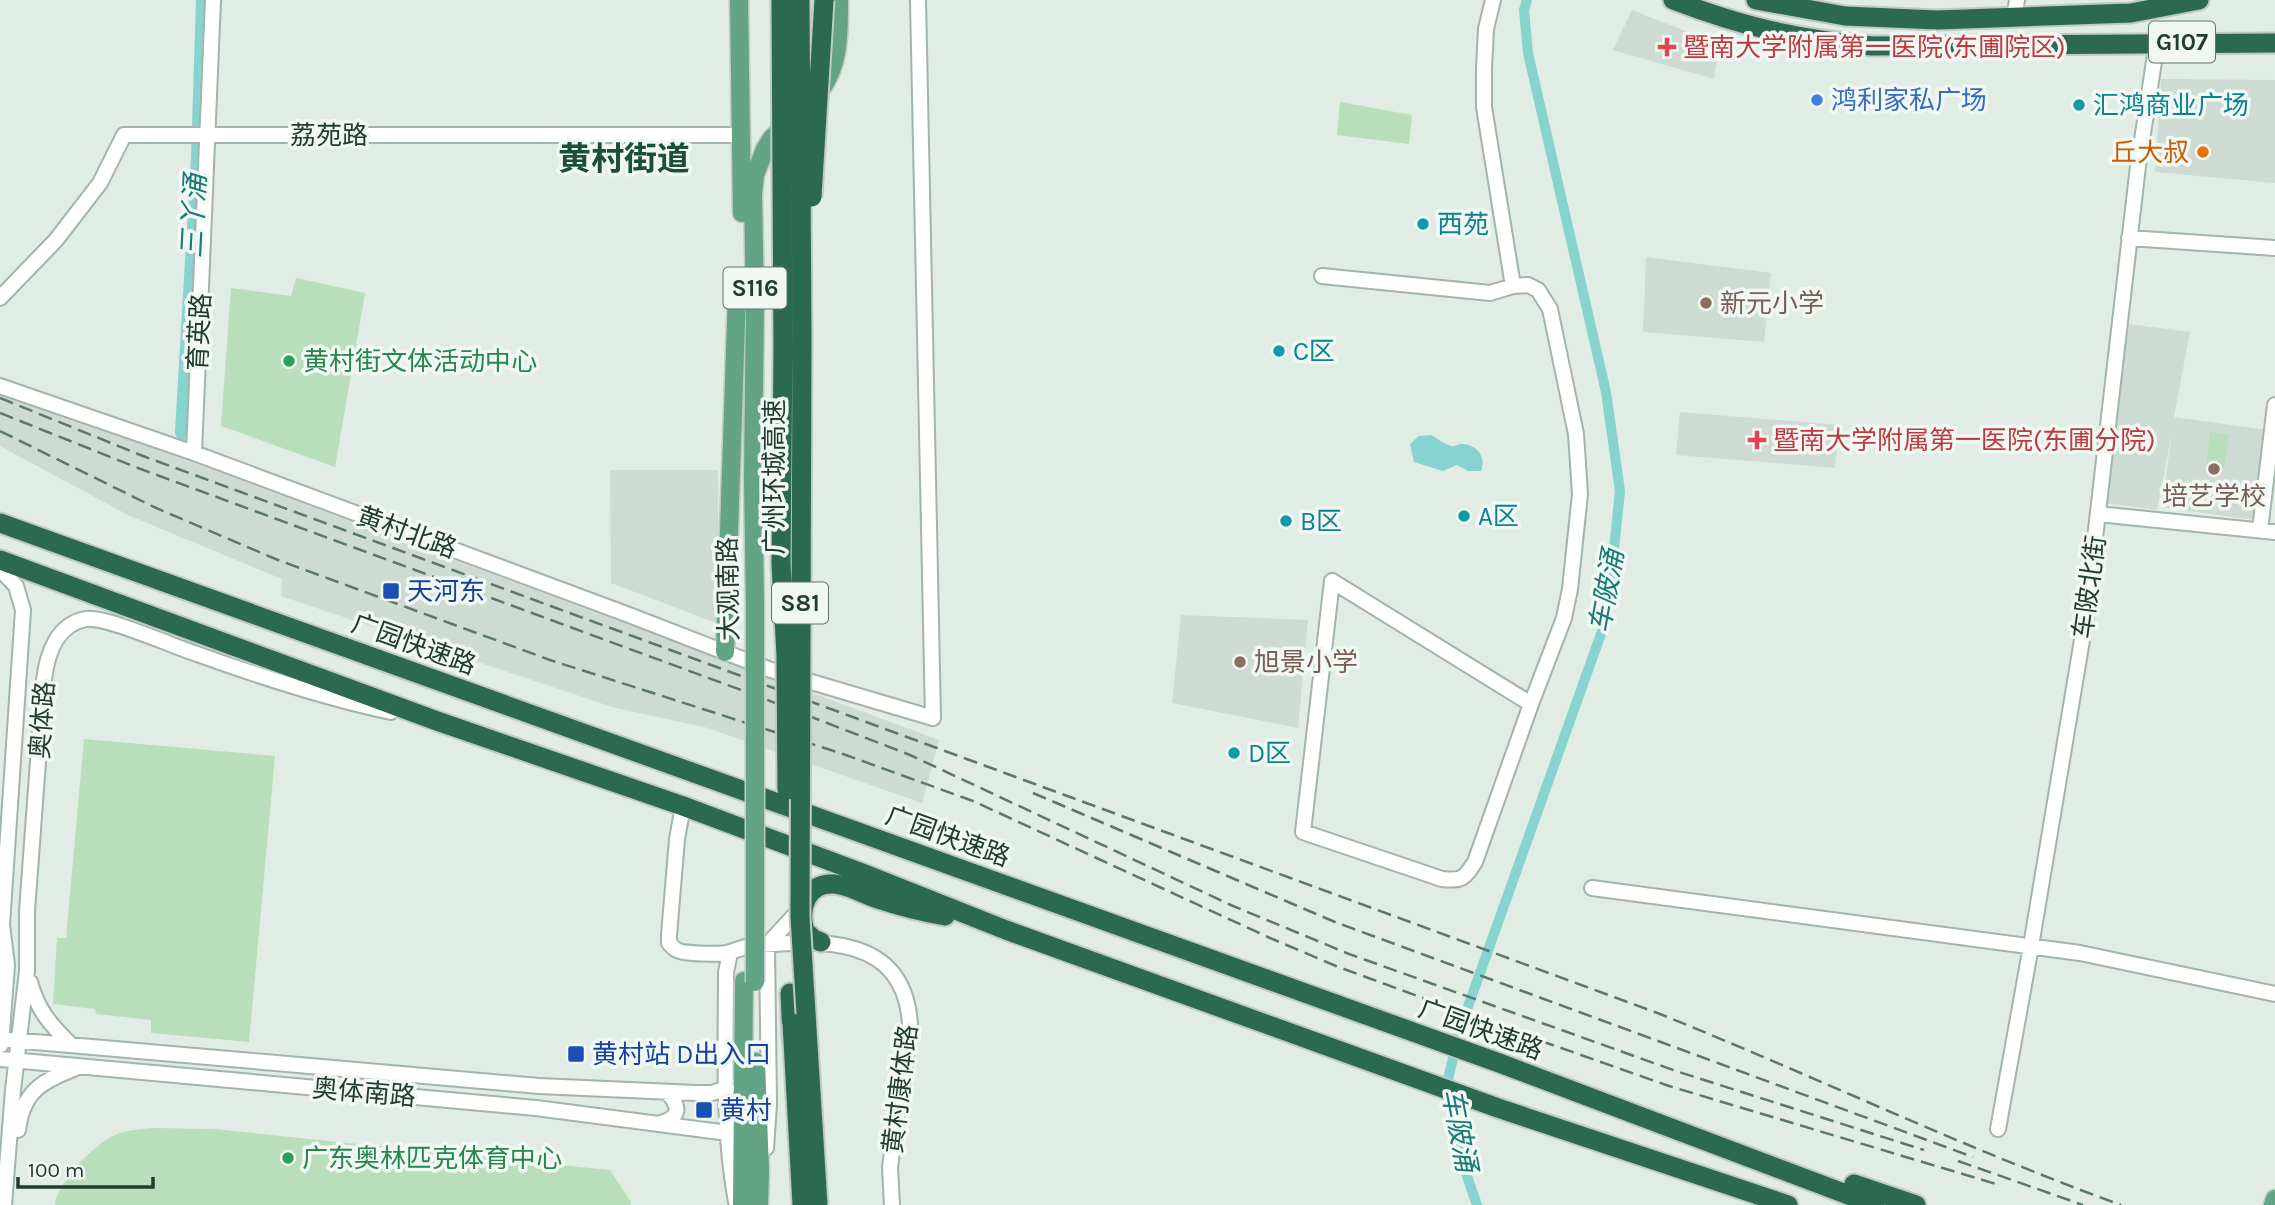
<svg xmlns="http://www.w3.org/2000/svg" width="2275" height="1205" font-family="Karla,'Noto Sans SC',sans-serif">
<rect width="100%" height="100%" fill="#e0ece4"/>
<!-- built -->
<path fill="#cedbd3" d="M1632 10 1719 44 1714 79 1613 50Z
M2161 79 2275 80V183L2155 172Z
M1646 257 1771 273 1764 342 1643 332Z
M2129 324 2190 332 2174 417 2267 430 2254 520 2162 507 2172 432 2157 510 2105 503Z
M0 391 939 740 922 803 708 728 612 707 281 596 282 579 128 515 0 446Z
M1680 412 1839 425 1835 468 1676 455Z
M610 470H718L719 624 611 583Z
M1181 615 1308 620 1298 728 1172 703Z"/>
<!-- green -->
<path fill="#b8debb" d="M1340 102 1412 115 1409 144 1337 135Z
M296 278 365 293 335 467 221 426 231 288 291 296Z
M2210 432 2229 434 2224 469 2206 466Z
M84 739 275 756 249 1042 151 1033V1020L96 1014 95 1009 53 1004 57 938H66Z
M152 1128 214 1129 610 1170 631 1202V1205H55C58 1181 96 1141 120 1133 130 1130 142 1129 152 1128Z"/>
<!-- water -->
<path fill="#86d3d0" d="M1431 435C1436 438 1446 445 1451 446 1455 447 1458 444 1462 444 1477 444 1487 458 1481 471H1468L1457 465 1443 471 1414 462 1410 444 1419 436Z"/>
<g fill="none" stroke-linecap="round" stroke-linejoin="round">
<!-- canal -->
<path stroke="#86d3d0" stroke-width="10" d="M1477 1205 1459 1153 1448 1079 1460 1029 1607 617 1620 491 1606 392 1528 53 1524 10 1527 0"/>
<!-- river -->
<path stroke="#86d3d0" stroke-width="16" d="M183 432 199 158 204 0"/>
<defs>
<path id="minor" d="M1493 0 1486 29 1484 68V107L1513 286
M2014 18 2017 0
M2129 238 2275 248
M1322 276 1490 293 1513 286 1528 285 1538 290 1550 309 1576 434 1580 494 1570 589 1564 618 1531 704
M0 298 56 240 100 183 124 135H740
M0 386 194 453 629 615 771 670 933 718 918 0
M194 453 213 0
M2098 514 2275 532
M2260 530 2275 405
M0 569 16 586 23 610 2 925 7 965 1 1045
M1332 581 1531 704 1475 862C1464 879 1462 881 1442 879L1303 832Z
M683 806 677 839 669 935V943C670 944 675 950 677 950 683 954 723 955 730 952 737 950 743 947 751 946 819 940 904 933 910 1024L890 1167 892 1205
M1592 888 2080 953 2275 994
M730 953 726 972C726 1048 722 1127 736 1202
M30 982C38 1011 50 1024 70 1044
M0 1039 539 1086 696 1093H712L727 1088
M0 1059 536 1108 728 1133
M661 1123C681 1117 680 1106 667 1092
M1998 1129 2031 946 2086 616 2138 166 2157 42
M18 1130C23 1091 42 1081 76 1068
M766 1148 769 1105 767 945 802 907
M4 1205 13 1090 27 971V911L44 680C47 654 57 624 86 619 106 616 175 647 197 654 261 677 325 698 391 712"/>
<path id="major" d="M739 0 742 213
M816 95C840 69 839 33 839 0
M755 604 753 479 755 302 753 195 755 175 765 149 772 138 789 122
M725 652 737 292 744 281
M756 1062 760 1170 759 1205
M742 1205 744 981
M2273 1205 2275 1199"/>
<path id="highway" d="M1673 0C1743 27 1797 39 1872 46L2275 43
M1756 0 1845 16 1937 20 2131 13 2199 0
M0 523 1502 1064 1875 1205
M0 560 437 721 683 806 862 873 1006 930 1498 1108 1788 1205
M821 942 814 939 805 931C798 909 807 882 834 884 850 885 866 896 881 900 902 907 923 912 945 916
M790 993 792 1038
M1854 1184 1916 1205"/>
</defs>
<!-- minor casing -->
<use href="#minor" stroke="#a3b4aa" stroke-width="18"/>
<!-- major casing -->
<use href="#major" stroke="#c1c9c5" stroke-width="21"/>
<!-- highway casing -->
<use href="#highway" stroke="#c1c9c5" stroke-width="23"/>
<!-- minor -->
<use href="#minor" stroke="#fff" stroke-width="14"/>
<!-- major -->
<use href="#major" stroke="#63a386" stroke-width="18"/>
<!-- highway -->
<use href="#highway" stroke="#2b6a51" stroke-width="19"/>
<!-- rail -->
<path stroke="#5b786b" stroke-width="2.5" stroke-dasharray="14 7" stroke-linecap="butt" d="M0 398 143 456 1660 1014C1814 1076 1964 1148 2121 1205
M0 413 138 468 752 694 910 755 1233 906 1349 954 1676 1071 1924 1150
M0 431 154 507 278 560 550 660 843 754 973 801 1270 938 1336 966 1510 1030 1669 1086 1996 1184
M1033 793 1335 922 1973 1157
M1958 1161 2083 1205"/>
<defs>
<path id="major-bridge" d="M755 604V982"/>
<path id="highway-bridge" d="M781 0 783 347 781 564 786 655 787 790
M800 0 802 339 800 917 818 1205
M812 197 824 0
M792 1023 802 1205"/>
</defs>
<!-- major-bridge casing -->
<use href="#major-bridge" stroke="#c1c9c5" stroke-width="21" stroke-linecap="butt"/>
<!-- highway-bridge casing -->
<use href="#highway-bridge" stroke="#c1c9c5" stroke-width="23" stroke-linecap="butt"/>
<!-- major-bridge -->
<use href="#major-bridge" stroke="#63a386" stroke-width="18"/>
<!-- highway-bridge -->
<use href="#highway-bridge" stroke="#2b6a51" stroke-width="19"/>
</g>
<!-- markers -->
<g fill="#e0444e" stroke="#f1f8f3" stroke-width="2.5">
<path d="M1663.5 36.5h7v7h7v7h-7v7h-7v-7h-7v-7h7z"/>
<path d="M1753.5 429.5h7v7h7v7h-7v7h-7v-7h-7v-7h7z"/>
</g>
<circle fill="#3f7fe0" stroke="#f1f8f3" stroke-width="2.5" cx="1817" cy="100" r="7"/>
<g fill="#0f9aa8" stroke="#f1f8f3" stroke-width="2.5">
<circle cx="2079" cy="105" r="7"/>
<circle cx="1423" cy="224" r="7"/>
<circle cx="1279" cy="351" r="7"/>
<circle cx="1464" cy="516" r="7"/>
<circle cx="1286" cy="521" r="7"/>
<circle cx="1234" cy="753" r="7"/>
</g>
<circle fill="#e8710a" stroke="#f1f8f3" stroke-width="2.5" cx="2203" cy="152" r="7"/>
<g fill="#8d6e63" stroke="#f1f8f3" stroke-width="2.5">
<circle cx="1706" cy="303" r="7"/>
<circle cx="2214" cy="469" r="7"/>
<circle cx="1240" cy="662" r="7"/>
</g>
<g fill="#2e9e5b" stroke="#f1f8f3" stroke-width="2.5">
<circle cx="289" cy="361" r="7"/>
<circle cx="288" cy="1158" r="7"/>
</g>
<g fill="#1a4fb4" stroke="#f1f8f3" stroke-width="2.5">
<rect x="382" y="582" width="18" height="18" rx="3.5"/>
<rect x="567" y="1045" width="18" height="18" rx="3.5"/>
<rect x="695" y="1101" width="18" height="18" rx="3.5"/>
</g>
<g text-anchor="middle" stroke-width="7" stroke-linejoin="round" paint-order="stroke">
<!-- shield labels -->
<g fill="#f1f8f3" stroke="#5f756a" stroke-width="2">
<rect x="2149" y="21.5" width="66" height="41" rx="5"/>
<rect x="723.5" y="267.5" width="63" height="41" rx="5"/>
<rect x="772" y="582.5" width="56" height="41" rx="5"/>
</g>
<g font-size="24" font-weight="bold" fill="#203d30">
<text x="2182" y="50">G107</text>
<text x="755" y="296">S116</text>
<text x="800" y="611">S81</text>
</g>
<!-- health labels -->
<g font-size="26" fill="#be3a42" stroke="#f1f8f3" text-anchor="start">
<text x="1683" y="56">暨南大学附属第一医院(东圃院区)</text>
<text x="1773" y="449">暨南大学附属第一医院(东圃分院)</text>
</g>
<!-- shop labels -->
<g font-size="26" fill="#366cbe" stroke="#f1f8f3" text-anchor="start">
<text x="1831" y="109">鸿利家私广场</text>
</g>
<!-- culture labels -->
<g font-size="26" fill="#0d838f" stroke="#f1f8f3" text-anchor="start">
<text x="2093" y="114">汇鸿商业广场</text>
<text x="1437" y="233">西苑</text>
<text x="1293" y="360">C区</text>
<text x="1478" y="525">A区</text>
<text x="1300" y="530">B区</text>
<text x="1248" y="762">D区</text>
</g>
<!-- street labels -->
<g font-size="26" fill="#203d30" stroke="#f1f8f3">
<text x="329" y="144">荔苑路</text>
<text transform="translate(199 332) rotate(-87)" y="9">育英路</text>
<text transform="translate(774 477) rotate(-90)" y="9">广州环城高速</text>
<text transform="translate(407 532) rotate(20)" y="9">黄村北路</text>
<text transform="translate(2089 587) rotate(-82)" y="9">车陂北街</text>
<text transform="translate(728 589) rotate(-91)" y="9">大观南路</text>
<text transform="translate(414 644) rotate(20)" y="9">广园快速路</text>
<text transform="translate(42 720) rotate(-86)" y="9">奥体路</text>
<text transform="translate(948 836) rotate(20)" y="9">广园快速路</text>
<text transform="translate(1481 1029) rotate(20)" y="9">广园快速路</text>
<text transform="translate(900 1089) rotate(-83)" y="9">黄村康体路</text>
<text transform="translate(364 1092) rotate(5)" y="9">奥体南路</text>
</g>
<!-- food labels -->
<g font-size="26" fill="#c56008" stroke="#f1f8f3" text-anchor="end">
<text x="2189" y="161">丘大叔</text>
</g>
<!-- education labels -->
<g font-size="26" fill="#785e54" stroke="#f1f8f3" text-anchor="start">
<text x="1720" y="312">新元小学</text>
<text x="2214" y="505" text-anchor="middle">培艺学校</text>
<text x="1254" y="671">旭景小学</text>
</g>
<!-- leisure labels -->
<g font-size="26" fill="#27864d" stroke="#f1f8f3" text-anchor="start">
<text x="303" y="370">黄村街文体活动中心</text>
<text x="302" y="1167">广东奥林匹克体育中心</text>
</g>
<!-- transit labels -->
<g font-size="26" fill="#164399" stroke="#f1f8f3" text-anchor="start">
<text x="407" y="600">天河东</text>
<text x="592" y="1063">黄村站 D出入口</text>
<text x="720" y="1119">黄村</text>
</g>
<!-- water labels -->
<g font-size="28" font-style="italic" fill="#197a77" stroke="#f1f8f3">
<text transform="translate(193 216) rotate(-87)" y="10">三丫涌</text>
<text transform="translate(1606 591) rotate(-80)" y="10">车陂涌</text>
<text transform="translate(1460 1130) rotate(79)" y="10">车陂涌</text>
</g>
<!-- district labels -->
<g font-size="33" font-weight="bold" fill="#1c4f39" stroke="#f1f8f3">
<text x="624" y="170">黄村街道</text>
</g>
</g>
<!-- scale -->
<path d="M18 1177v10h135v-10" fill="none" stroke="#203d30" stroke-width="3.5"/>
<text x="28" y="1177" font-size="21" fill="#203d30" stroke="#f1f8f3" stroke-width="5" paint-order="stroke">100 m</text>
</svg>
